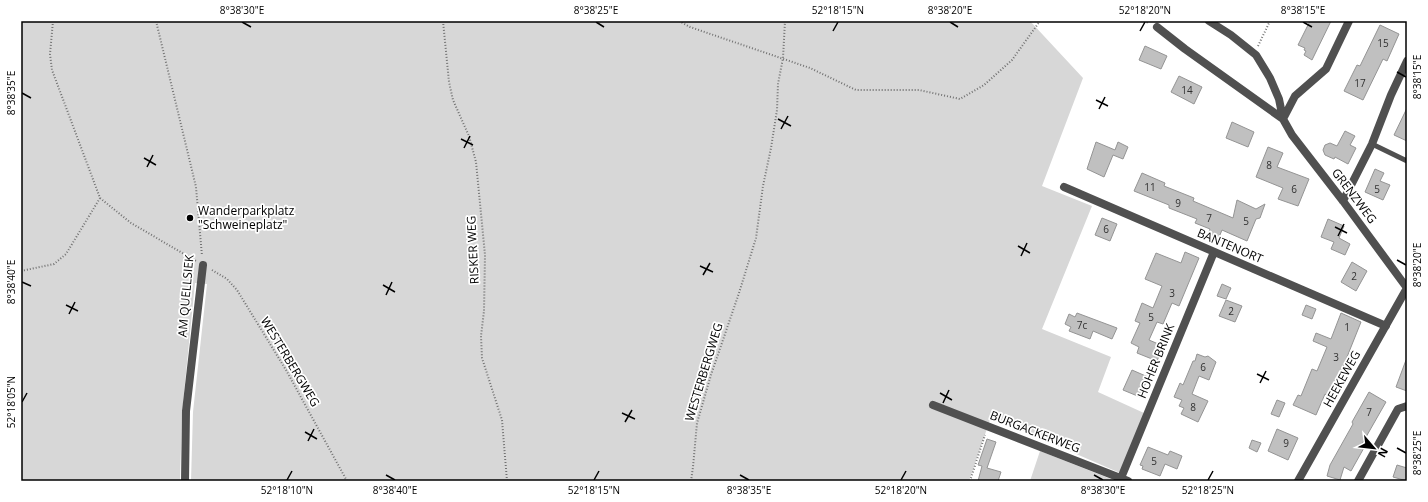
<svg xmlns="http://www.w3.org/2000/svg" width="1428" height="502" font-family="'Open Sans',sans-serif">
<rect width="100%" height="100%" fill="#fff"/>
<!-- green -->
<path fill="#d7d7d7" d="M21 21H1030L1083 78 1042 186 1092 206 1042 329 1111 357 1098 392 1144 413 1120 473 991 417 969 481H191L193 412 207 284 195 283 182 413 180 481H21Z
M1040 451 1116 481H1030Z"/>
<!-- building -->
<path fill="#c0c0c0" stroke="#949494" d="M1310 21H1331L1312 60 1304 55 1306 51 1304 50 1305 48 1298 45Z
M1380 25 1399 34 1387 61 1383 59 1363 100 1344 91 1357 65 1360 66Z
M1145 46 1167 56 1161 69 1139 60Z
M1179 76 1202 87 1194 104 1171 92Z
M1407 108V141L1394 135Z
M1232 122 1254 132 1248 147 1226 138Z
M1345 131 1355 136 1350 145 1356 148 1348 164 1335 157 1334 159 1325 155 1323 150 1325 145 1330 143 1337 146Z
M1096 142 1115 150 1118 142 1128 147 1123 159 1113 155 1104 177 1087 169Z
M1268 147 1283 153 1277 167 1309 179 1298 206 1278 199 1283 188 1256 177Z
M1375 169 1384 173 1380 181 1390 185 1383 200 1365 192Z
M1142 173 1165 183 1164 186 1194 198 1193 201 1233 218 1237 200 1256 209 1265 204 1260 218 1256 219 1247 241 1222 230 1217 242 1207 237 1210 229 1195 223 1197 219 1169 208V205L1134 191Z
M1102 218 1117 224 1110 241 1095 235Z
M1328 219 1344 226 1339 238 1350 244 1345 255 1331 249 1334 242 1321 237Z
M1185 252 1199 258 1179 306 1172 303 1163 324 1157 322 1149 340 1163 346 1157 361 1137 353 1139 347 1131 343 1140 323 1135 321 1142 303 1153 308 1162 286 1145 279 1156 253 1181 263Z
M1352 262 1367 271 1356 291 1341 282Z
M1222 284 1231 288 1226 299 1217 296Z
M1226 300 1242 306 1235 322 1219 316Z
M1306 305 1316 309 1312 319 1302 315Z
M1077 313 1117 328 1112 339 1093 331 1090 339 1069 331 1071 327 1065 324 1069 314 1075 317Z
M1341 313 1361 322 1331 397 1325 394 1316 415 1293 405 1298 395 1301 396 1312 369 1317 371 1327 347 1313 341 1316 333 1331 339Z
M1197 354 1205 357 1208 356 1216 362 1209 380 1199 376 1192 394 1208 401 1198 422 1181 414 1184 408 1179 406 1182 400 1174 397 1180 383 1183 385 1193 361H1195Z
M1406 360H1407V391L1396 387Z
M1132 370 1148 377 1140 397 1123 390Z
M1369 392 1386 402 1362 444 1365 446 1351 471 1344 467 1340 480 1327 476 1330 465 1353 424 1352 422Z
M1277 400 1285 403 1279 417 1271 414Z
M1277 429 1298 438 1288 460 1268 451Z
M987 439 996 442 987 468 1001 472 998 481H978L982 466 978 465Z
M1252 440 1261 443 1257 452 1249 448Z
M1148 447 1168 455 1170 451 1182 456 1177 469 1165 464 1160 476 1142 469 1143 466 1140 465Z
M1397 465 1407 468V481L1393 477Z"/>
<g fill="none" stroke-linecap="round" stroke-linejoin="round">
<!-- path -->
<path stroke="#727272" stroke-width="2" stroke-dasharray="1 2" stroke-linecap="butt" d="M53 21 50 54 52 70 100 198 131 223 196 261
M156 21 196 187 202 256
M443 21 449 82 453 100 469 136 476 162 485 255 484 311 481 336 482 358 502 420 507 481
M679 21 690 27 810 68 856 90H919L960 99 984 85 1012 60 1040 21
M1144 21 1149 23
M1258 46 1270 21
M212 270 227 279 237 290 286 370 347 481
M21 271 54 264 66 254 100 198
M691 481 693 467 697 423 711 375 739 293 756 238 763 186 771 148 777 110 778 84 783 58 785 21
M970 481 985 435"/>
<!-- service -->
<path stroke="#505050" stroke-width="5" d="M1372 144 1407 161"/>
<!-- minor -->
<path stroke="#505050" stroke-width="8" d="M1209 21 1231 35 1256 55 1270 78 1279 99 1283 119 1292 135 1343 201 1407 288
M1157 27 1185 49 1283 119 1295 96 1326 69 1349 21
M1064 187 1386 326
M1343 201 1372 144 1391 95 1407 61
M933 405 1128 481
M1121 478 1214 252
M185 481 186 411 203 265
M1298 481 1407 288
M1358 481 1398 409 1407 406"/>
</g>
<!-- ticks -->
<path fill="none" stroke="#000" stroke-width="1.5" d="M242 22 251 27M596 22 604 27M950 22 958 27M1303 22 1312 27M833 31 838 22M1140 31 1145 22M1397 72 1406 77M22 93 31 98M1096 100 1108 106M1099 109 1105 97M778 119 791 126M781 129 788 116M461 139 473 145M464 148 470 136M144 158 156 165M147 167 153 155M1335 227 1347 233M1338 236 1344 224M1018 246 1030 253M1021 256 1027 243M1397 260 1406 265M700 266 713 272M703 275 710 263M22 282 31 286M383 285 395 292M386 295 392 282M66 305 78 311M69 314 75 302M1257 374 1269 380M1260 383 1266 371M940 393 952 400M22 402 27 393M943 403 949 390M622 413 635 419M625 422 632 410M305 432 317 439M308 441 314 429M1397 448 1406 453M386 475 395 480M740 475 749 480M1094 475 1103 480M287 480 292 471M594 480 599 471M901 480 906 471M1208 480 1213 471"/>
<!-- markers -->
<circle fill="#000" stroke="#fff" stroke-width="1.5" cx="190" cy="218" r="4"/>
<g text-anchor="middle" stroke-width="3.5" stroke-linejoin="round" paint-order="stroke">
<!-- number labels -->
<g font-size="10" fill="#303030">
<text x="1383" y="47">15</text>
<text x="1360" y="87">17</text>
<text x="1187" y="94">14</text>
<text x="1269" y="169">8</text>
<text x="1150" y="191">11</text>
<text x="1294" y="193">6</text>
<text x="1377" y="193">5</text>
<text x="1178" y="207">9</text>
<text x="1209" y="222">7</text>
<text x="1246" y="225">5</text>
<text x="1106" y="233">6</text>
<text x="1354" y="280">2</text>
<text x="1172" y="297">3</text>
<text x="1231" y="315">2</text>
<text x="1151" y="321">5</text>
<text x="1082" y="329">7c</text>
<text x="1347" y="331">1</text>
<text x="1336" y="361">3</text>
<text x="1203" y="371">6</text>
<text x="1193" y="411">8</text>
<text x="1369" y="416">7</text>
<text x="1286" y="447">9</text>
<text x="1154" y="465">5</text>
</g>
<!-- street labels -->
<g font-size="12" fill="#000" stroke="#fff">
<text transform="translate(1354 196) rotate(53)" y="4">GRENZWEG</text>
<text transform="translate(1230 246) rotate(23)" y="4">BANTENORT</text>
<text transform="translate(473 250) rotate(-93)" y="4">RISKER WEG</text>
<text transform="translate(186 296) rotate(-85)" y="4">AM QUELLSIEK</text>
<text transform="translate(1156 361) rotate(-68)" y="4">HOHER BRINK</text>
<text transform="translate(290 362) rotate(59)" y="4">WESTERBERGWEG</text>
<text transform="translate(704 372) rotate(-73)" y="4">WESTERBERGWEG</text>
<text transform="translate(1342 379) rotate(-61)" y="4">HEEKEWEG</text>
<text transform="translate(1035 432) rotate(21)" y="4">BURGACKERWEG</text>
</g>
<!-- poi labels -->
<g font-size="12" fill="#000" stroke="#fff" text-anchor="start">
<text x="198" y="215">Wanderparkplatz<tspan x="198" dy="14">"Schweineplatz"</tspan></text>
</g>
</g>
<!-- border -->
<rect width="1428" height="502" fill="none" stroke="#ffffff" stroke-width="44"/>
<!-- north arrow -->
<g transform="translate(1374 448) rotate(118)" stroke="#ffffff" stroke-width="3" paint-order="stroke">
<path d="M0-3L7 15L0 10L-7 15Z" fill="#000000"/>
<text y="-6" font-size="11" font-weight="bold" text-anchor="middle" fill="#000000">N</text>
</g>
<rect x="22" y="22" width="1384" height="458" fill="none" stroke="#000" stroke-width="1.5"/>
<g font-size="10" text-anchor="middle" fill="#000">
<text x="242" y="14">8°38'30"E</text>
<text x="596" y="14">8°38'25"E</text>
<text x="838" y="14">52°18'15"N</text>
<text x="950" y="14">8°38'20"E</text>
<text x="1145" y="14">52°18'20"N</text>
<text x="1303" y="14">8°38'15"E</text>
<text transform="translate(1417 77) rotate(-90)" y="4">8°38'15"E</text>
<text transform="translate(11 93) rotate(-90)" y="4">8°38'35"E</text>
<text transform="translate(1417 265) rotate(-90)" y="4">8°38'20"E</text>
<text transform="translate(11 282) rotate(-90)" y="4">8°38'40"E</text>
<text transform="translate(11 402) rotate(-90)" y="4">52°18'05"N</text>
<text transform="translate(1417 453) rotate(-90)" y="4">8°38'25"E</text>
<text x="287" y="494">52°18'10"N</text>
<text x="395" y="494">8°38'40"E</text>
<text x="594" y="494">52°18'15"N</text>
<text x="749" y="494">8°38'35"E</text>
<text x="901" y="494">52°18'20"N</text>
<text x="1103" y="494">8°38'30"E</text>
<text x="1208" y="494">52°18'25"N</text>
</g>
</svg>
